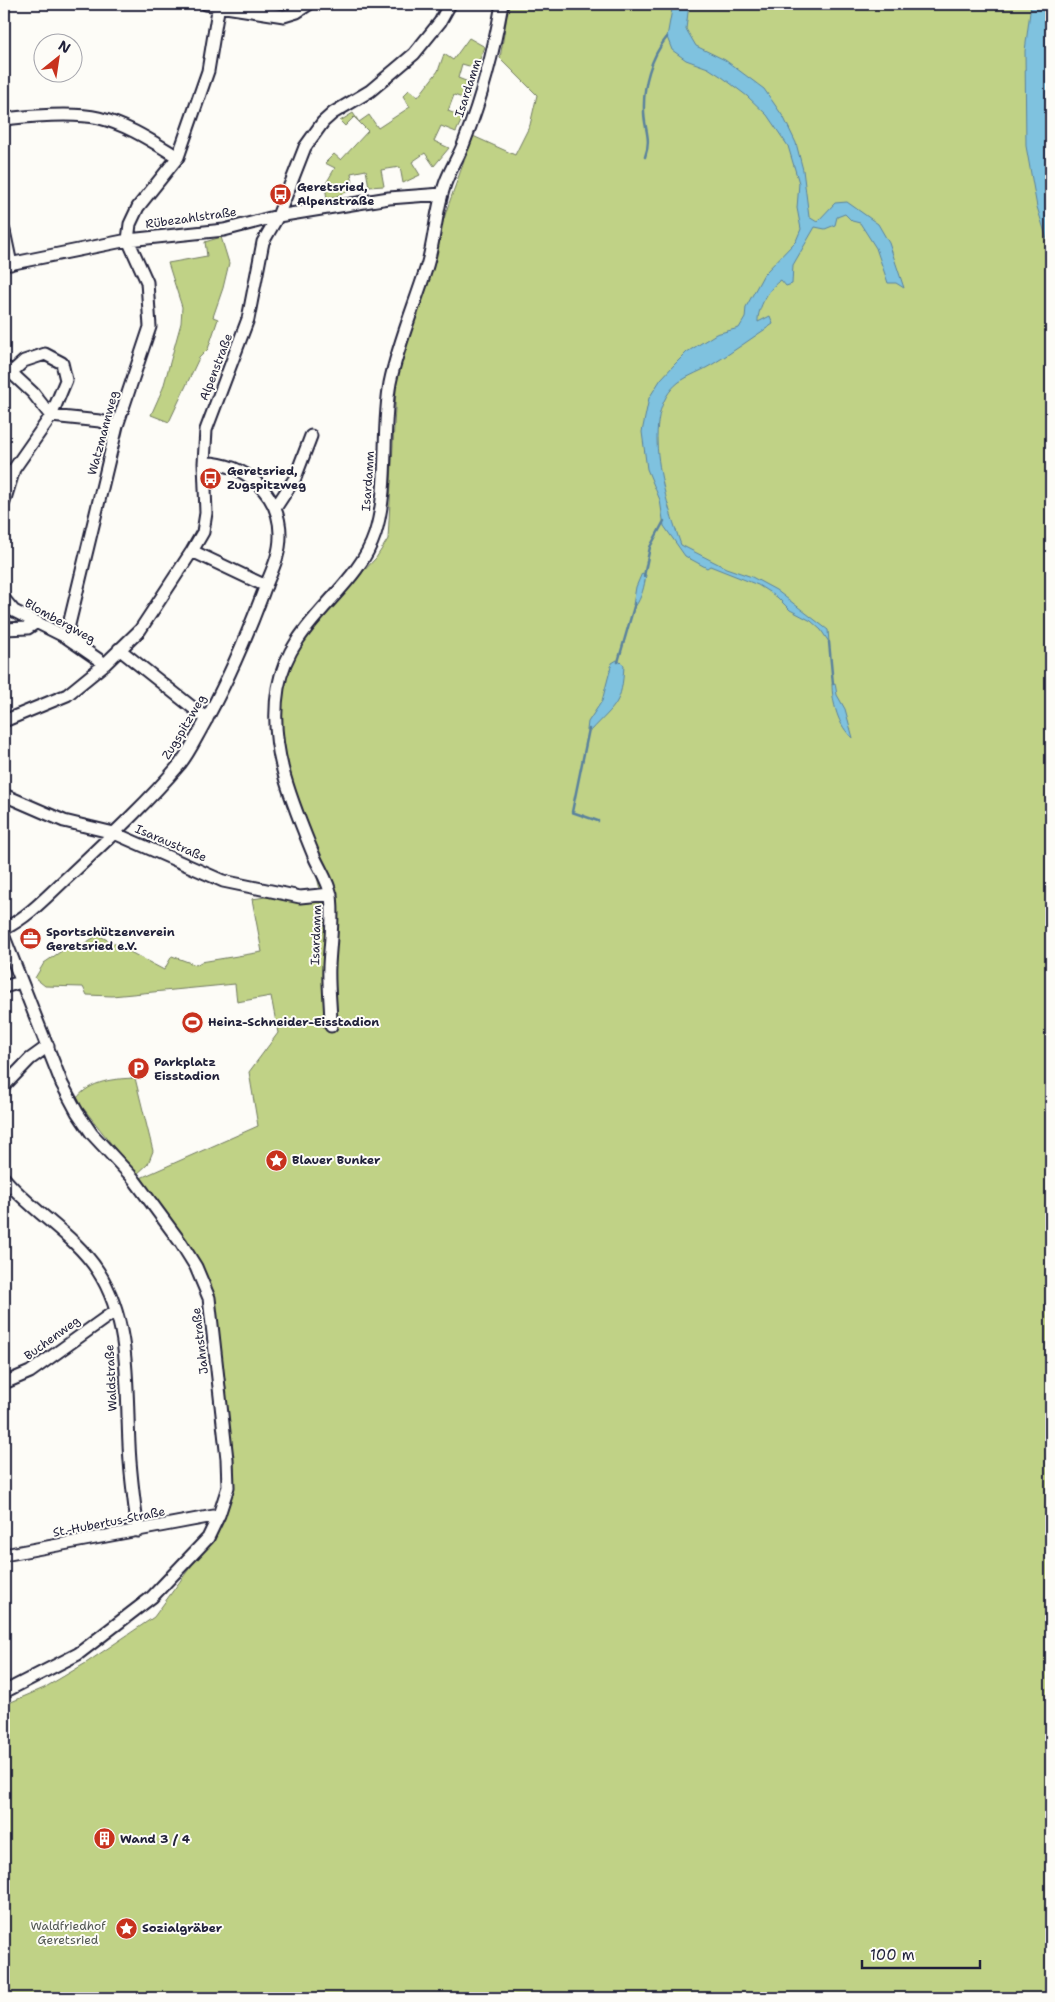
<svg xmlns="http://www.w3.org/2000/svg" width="1055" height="2002" font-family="'Shantell Sans',sans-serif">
<rect width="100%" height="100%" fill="#fdfcf7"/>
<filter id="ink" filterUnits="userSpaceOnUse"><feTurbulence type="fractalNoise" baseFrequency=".02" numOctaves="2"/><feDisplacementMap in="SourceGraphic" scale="10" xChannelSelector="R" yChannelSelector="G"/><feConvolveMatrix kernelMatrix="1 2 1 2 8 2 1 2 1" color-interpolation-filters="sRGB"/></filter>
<g filter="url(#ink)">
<!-- green -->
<path fill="#c0d286" stroke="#717a60" d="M509 4H1051V1998H4V1705L44 1688 86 1663 154 1617 210 1540 230 1488 212 1298 136 1180 258 1126 249 1072 278 1033 271 996 237 1002 235 984 112 996 87 995 83 987 45 986 35 978 44 963 66 948 74 950 98 935 164 970 172 956 196 965 201 962 262 952 252 899 320 889 296 797 281 758 280 688 303 635 376 558 388 539 397 371 447 209 473 136 515 155 530 125 537 95 500 58Z
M469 38 485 47 476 68 462 64 458 78 471 83 468 100 454 95 448 111 463 117 456 132 441 126 434 141 449 148 434 166 425 153 412 162 420 175 403 183 400 167 381 170 384 186 369 187 366 170 351 173 354 189 327 200 325 185 335 168 325 163 334 154 341 160 368 131 354 117 345 126 340 121 353 113 359 122 369 115 378 128 410 107 403 96 409 90 418 97 438 71 444 54 453 60Z
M221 237 229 263 223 288 213 317 218 319 208 349 199 358 169 422 151 415 163 388 181 323 182 307 168 263 207 256 205 242Z
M135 1078 153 1151 148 1164 136 1175 76 1099C91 1080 114 1079 135 1078Z"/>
<!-- water -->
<path fill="#7fc2df" stroke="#5a829d" d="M673 4H689L686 29 696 46 725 60 764 89 784 118 796 143 803 170 809 217 817 222 835 203 847 202 878 224 889 243 904 288 896 283H888L876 248 860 223 852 221 845 214 837 217 835 225 825 229 815 227 793 265 792 284 786 286 781 280C770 286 757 309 758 322L770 316 773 324C753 337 733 352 713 364 702 371 689 375 679 382 636 415 667 504 681 545L726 568 752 577 776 590 828 630 829 642 821 630 811 621 790 610 777 597 758 585 710 566 707 568 685 556 664 526 660 500 647 469 642 432 649 398 661 379 674 365 687 352 716 334 739 328 745 318 746 307 764 274 796 241 801 229 797 208 799 183 788 146 767 115 747 96 722 77 708 68 686 60 672 50 667 37Z
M1031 4H1051V252L1037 207 1026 146 1025 51Z
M642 573 646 575C644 587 642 597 635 607L633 605 636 587Z
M617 660 624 665C622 705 616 704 591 731L587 730 588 722 602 701 612 663Z
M835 683 837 695 845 709 853 738C838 727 832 701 832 684Z"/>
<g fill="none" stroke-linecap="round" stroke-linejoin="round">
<!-- stream -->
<path stroke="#5a829d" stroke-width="2.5" d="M645 157C652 138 644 129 644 111 643 85 651 57 667 37
M644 576 650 547 664 521
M829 642 833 684
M618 662 635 603
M589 729 572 812 598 821"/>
<defs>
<path id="minor" d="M206 4 284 16 297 12 309 4
M4 119C31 116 72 112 99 118 128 125 153 142 178 157
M4 231 11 264
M4 265 128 240 224 230 278 216 389 198 442 194
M4 366 33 393 51 416 66 380 62 363 45 354 24 361 12 372
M4 502 14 469 51 416 100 421 117 426
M276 507 295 478 311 436
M192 551 266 586
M4 599 14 611 66 637 105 664
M4 629 28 628 37 622
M66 637 117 426 150 327 147 282 128 240 130 224 138 207 178 157 208 71 219 4
M119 649 207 719
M4 721 67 695 105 664 140 630 192 551 203 532 206 513 204 463 206 430 248 319 263 242 278 216 305 147 323 122 333 113 370 91 414 54 440 22 450 4
M4 795 64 821 114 833 223 881 300 897 331 894
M4 929C30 916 49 894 71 874 108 839 147 803 180 764 188 754 194 742 200 731 225 687 245 641 263 593 270 574 280 557 280 536 281 495 245 462 204 463
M4 937 62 1084 77 1112 92 1134 133 1178 181 1243 196 1267 209 1298 227 1459 228 1487 219 1515 208 1538 152 1597 78 1654 4 1692
M4 987 21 982
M331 1026C331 1006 328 986 329 966 330 943 334 919 331 896 329 882 319 868 314 856 292 802 268 748 278 688 290 620 356 592 375 534 390 485 381 433 390 383 398 344 414 307 426 269 435 242 435 212 445 184 450 169 460 155 465 140 482 96 494 50 502 4
M4 1086 30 1059 48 1046
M4 1178C32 1212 74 1234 98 1271 131 1322 126 1387 129 1444 130 1473 134 1502 138 1531
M4 1383 30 1372 115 1311
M4 1555 219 1515"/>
</defs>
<!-- minor casing -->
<use href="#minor" stroke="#22223b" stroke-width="15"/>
<!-- minor -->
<use href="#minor" stroke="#fdfcf7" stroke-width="11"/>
</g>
</g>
<!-- icons -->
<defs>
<symbol id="bus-disc" viewBox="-11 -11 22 22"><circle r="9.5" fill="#c8321e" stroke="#fdfcf7"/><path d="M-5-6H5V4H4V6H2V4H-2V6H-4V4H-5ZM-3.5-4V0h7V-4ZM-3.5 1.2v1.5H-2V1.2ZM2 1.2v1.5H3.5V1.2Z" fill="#fff"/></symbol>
<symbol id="office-disc" viewBox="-11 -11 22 22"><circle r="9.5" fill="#c8321e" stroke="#fdfcf7"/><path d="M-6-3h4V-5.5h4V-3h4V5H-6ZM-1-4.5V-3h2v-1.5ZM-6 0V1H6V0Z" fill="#fff"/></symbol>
<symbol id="stadium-disc" viewBox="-11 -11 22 22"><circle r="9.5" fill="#c8321e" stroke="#fdfcf7"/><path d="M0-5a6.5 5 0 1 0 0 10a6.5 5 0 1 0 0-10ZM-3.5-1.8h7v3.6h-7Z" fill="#fff"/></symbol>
<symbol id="parking-disc" viewBox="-11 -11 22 22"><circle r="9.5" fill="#c8321e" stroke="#fdfcf7"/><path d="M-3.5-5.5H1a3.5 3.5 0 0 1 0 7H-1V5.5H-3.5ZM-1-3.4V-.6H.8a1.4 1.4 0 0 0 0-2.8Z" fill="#fff"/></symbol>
<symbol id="sight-disc" viewBox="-11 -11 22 22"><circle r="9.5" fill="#c8321e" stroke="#fdfcf7"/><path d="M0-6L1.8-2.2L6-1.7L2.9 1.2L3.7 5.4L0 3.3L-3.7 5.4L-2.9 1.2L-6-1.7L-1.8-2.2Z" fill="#fff"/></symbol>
<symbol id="building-disc" viewBox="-11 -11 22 22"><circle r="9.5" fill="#c8321e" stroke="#fdfcf7"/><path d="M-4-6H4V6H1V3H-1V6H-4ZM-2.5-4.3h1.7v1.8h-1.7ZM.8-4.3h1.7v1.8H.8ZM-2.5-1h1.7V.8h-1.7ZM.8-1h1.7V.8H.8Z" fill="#fff"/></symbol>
</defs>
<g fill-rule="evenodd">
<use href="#bus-disc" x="268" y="182" width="25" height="25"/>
<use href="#bus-disc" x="198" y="466" width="25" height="25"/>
<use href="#office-disc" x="18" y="926" width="25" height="25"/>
<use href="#stadium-disc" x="180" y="1010" width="25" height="25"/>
<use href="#parking-disc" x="126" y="1056" width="25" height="25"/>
<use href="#sight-disc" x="264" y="1148" width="25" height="25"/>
<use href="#building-disc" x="92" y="1826" width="25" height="25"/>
<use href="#sight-disc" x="114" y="1916" width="25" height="25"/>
</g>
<g text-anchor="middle" stroke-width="4" stroke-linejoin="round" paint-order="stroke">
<!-- street labels -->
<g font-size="12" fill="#22223b" stroke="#fdfcf7">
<text transform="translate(468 88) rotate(-72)" y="4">Isardamm</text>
<text transform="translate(191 218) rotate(-8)" y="4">Rübezahlstraße</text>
<text transform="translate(216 367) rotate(-69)" y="4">Alpenstraße</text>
<text transform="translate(103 433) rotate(-75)" y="4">Watzmannweg</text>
<text transform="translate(368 481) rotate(-86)" y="4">Isardamm</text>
<text transform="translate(60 621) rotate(29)" y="4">Blombergweg</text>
<text transform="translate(184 727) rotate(-59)" y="4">Zugspitzweg</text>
<text transform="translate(171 843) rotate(23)" y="4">Isaraustraße</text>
<text transform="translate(316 935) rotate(-88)" y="4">Isardamm</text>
<text transform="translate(52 1338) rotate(-36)" y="4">Buchenweg</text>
<text transform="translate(200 1341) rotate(-97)" y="4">Jahnstraße</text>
<text transform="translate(111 1378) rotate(-93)" y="4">Waldstraße</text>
<text transform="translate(109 1522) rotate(-11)" y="4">St.-Hubertus-Straße</text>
</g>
<!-- poi labels -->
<g font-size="12" font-weight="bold" fill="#22223b" stroke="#fdfcf7" text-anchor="start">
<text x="297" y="191">Geretsried,<tspan x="297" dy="14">Alpenstraße</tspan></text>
<text x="227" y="475">Geretsried,<tspan x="227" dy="14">Zugspitzweg</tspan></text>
<text x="46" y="936">Sportschützenverein<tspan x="46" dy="14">Geretsried e.V.</tspan></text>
<text x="208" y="1026">Heinz-Schneider-Eisstadion</text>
<text x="154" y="1066">Parkplatz<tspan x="154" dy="14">Eisstadion</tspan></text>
<text x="292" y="1164">Blauer Bunker</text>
<text x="120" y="1843">Wand 3 / 4</text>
<text x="142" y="1932">Sozialgräber</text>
</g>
<!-- park labels -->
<g font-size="12" fill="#515752" stroke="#fdfcf7">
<text x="68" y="1930">Waldfriedhof<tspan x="68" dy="14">Geretsried</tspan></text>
</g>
</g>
<!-- margin -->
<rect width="1055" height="2002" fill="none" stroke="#fdfcf7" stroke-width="20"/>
<rect x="10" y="10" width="1035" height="1982" fill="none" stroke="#22223b" stroke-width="2" filter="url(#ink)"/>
<!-- north arrow -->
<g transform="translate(58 58) rotate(30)"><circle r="24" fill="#fdfcf7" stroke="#a5a5ac"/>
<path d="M0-4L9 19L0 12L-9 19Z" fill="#c8321e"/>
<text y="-8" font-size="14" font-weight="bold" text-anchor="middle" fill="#22223b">N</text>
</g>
<!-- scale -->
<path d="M862 1960v8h118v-8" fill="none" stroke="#22223b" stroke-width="2.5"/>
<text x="870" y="1960" font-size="15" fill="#22223b" stroke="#fdfcf7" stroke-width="4" paint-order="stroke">100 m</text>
</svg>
